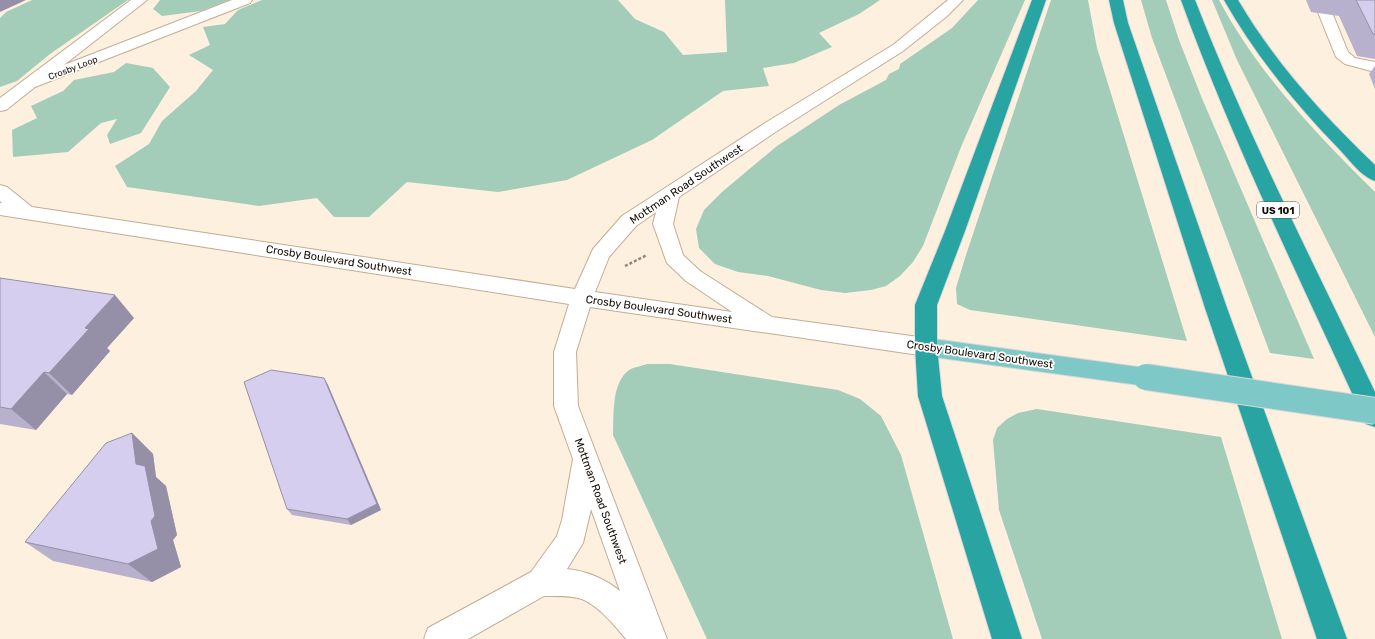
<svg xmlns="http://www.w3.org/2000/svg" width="1375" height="639" font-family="Rubik,sans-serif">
<rect width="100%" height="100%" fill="#fdf0df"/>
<!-- green -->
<path fill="#a3cdb9" d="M32 0H128L50 54 17 81 0 87V18L6 12Z
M160 0H230L201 11 162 16 153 9Z
M262 0H618L635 19 664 32 683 55 727 52 725 0H880L859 14 819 33 832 47 794 63 763 68 769 86 723 91 652 140 567 180 498 192 407 182 369 217H334L317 198 259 206 127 187 115 166 149 144 162 121 196 91 213 70 189 55 210 45 203 27 225 24 238 10Z
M978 0H1025L961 147 923 246 913 262 900 276 886 286 871 290 845 293 821 290 768 276 738 272 715 264 699 248 696 229 704 210 722 192 777 146 839 105 886 80 889 74 899 69 900 64 952 28Z
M1051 0H1088L1097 48 1187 341 970 310 957 304 956 288 965 258Z
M1141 0H1166L1179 40 1201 96 1314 359 1270 353 1152 38Z
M1212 0H1219C1258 73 1316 134 1375 192V337L1237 60Z
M126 63 153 68 170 87 141 133 110 144 107 135 117 119 101 123 68 152 13 157 12 130 37 118 31 106 63 91 74 80 114 72Z
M647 364H670L838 390 860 399 881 416 901 455 953 639H707L613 435C614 416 611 383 629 370 634 367 642 366 647 364Z
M1037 409 1221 437 1282 639H1042L999 510 993 440 997 428 1007 419 1018 413Z"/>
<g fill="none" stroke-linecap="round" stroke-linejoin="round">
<defs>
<path id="minor" d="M131 0H147L64 65 232 0H252L250 3 35 87 6 110 0 111V98Z
M948 0H963L946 17 903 51 777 131 679 197 673 224 683 255 700 271 772 317 926 338 934 341 937 347 934 353 926 356 590 307 576 352 578 406 667 639H626C614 625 599 606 582 599 570 595 556 596 544 596L468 639H424L428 628 531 572 557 536 562 520 573 459 554 406V352L569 304 0 215V203H2L0 201V185L7 187 32 207 575 289 593 249 622 216 765 123 893 45ZM656 212 653 224 667 263 686 281 732 312 595 292 609 257 636 226ZM591 509 620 591C605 579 587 571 567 569L583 543Z
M1313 0H1327L1348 52 1355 58 1375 62V72L1345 64 1336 57Z"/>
<path id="major" d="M926 338 1146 368 1154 370 1158 377 1154 384 1146 386 926 356 918 353 915 347 918 341Z"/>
<path id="highway" d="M1032 0H1046L965 231 937 305V347L942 396 1022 639H992L918 396 915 347V305L945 231Z
M1109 0H1123L1128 23 1227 308 1347 639H1317L1205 308 1114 23Z
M1181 0H1195C1247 134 1313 262 1375 392V427L1366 424 1363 417C1300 279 1233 143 1181 0Z
M1224 0H1238C1275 63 1323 115 1375 165V181C1362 177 1350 161 1341 151 1296 105 1256 56 1224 0Z"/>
</defs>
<!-- minor casing -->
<use href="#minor" stroke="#c2ad93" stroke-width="2"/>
<!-- major casing -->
<use href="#major" stroke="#d9d8d7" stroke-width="2"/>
<!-- highway casing -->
<use href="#highway" stroke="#d9d8d7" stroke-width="2"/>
<!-- path -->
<path stroke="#91877a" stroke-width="2.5" stroke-dasharray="3 2" stroke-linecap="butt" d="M625 266 647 255"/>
<!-- minor -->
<use href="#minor" fill="#fff" fill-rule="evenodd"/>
<!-- major -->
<use href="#major" fill="#7ec9c7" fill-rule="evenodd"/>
<!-- highway -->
<use href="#highway" fill="#28a5a2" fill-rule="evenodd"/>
<defs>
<path id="major-bridge" d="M1146 377 1375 411"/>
</defs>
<!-- major-bridge casing -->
<use href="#major-bridge" stroke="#d9d8d7" stroke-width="28" stroke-linecap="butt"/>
<!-- major-bridge -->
<use href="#major-bridge" stroke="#7ec9c7" stroke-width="26"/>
</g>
<!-- wall -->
<path fill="#b7b1cd" d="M1306 0H1375V59L1357 56 1339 16 1311 12Z
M1375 66V89L1369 74Z
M0 278 134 318 107 348 110 351 72 395 67 394 36 430 0 424Z
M324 378 328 385 381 510 351 525 292 515 287 509Z
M132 433 153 454 156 477 166 486 177 535 173 540 181 567 152 582 53 561 25 542Z"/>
<!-- shaded-wall -->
<path fill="#9590a7" d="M0 0H26L0 12Z
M115 295 134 318 107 348 110 351 72 395 49 373 85 328Z
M44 372 67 394 36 430 11 409Z
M324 378 328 385 381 510 351 525 347 519Z
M132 433 153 454 156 477 166 486 177 535 173 540 181 567 152 582 128 564 151 521 136 464Z"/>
<!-- building -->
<path fill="#d5ceee" stroke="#9590a7" d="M1356 0H1375V34H1373Z
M0 278 115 295 85 328 89 329 49 373 44 372 11 409 0 407Z
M271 370 324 378 377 504 347 519 287 509 244 382Z
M132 433 136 464 145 466 155 516 151 521 158 549 128 564 25 542 106 443Z"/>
<g text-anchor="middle" stroke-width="3.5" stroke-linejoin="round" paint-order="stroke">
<!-- far-street labels -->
<g font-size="9" fill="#130c04" stroke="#fff">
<text transform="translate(73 68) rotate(-21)" y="3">Crosby Loop</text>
</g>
<!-- shield labels -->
<rect fill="#fff" stroke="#5a554f" stroke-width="1" x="1257" y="202" width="42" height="16" rx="3"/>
<g font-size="10" font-weight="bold" fill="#130c04">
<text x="1278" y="214">US 101</text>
</g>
<!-- street labels -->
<g font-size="11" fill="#130c04" stroke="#fff">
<text transform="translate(686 184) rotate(-34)" y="4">Mottman Road Southwest</text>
<text transform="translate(339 260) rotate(9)" y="4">Crosby Boulevard Southwest</text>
<text transform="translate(659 309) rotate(8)" y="4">Crosby Boulevard Southwest</text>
<text transform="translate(980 354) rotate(8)" y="4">Crosby Boulevard Southwest</text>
<text transform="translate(601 501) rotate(70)" y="4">Mottman Road Southwest</text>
</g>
</g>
</svg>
